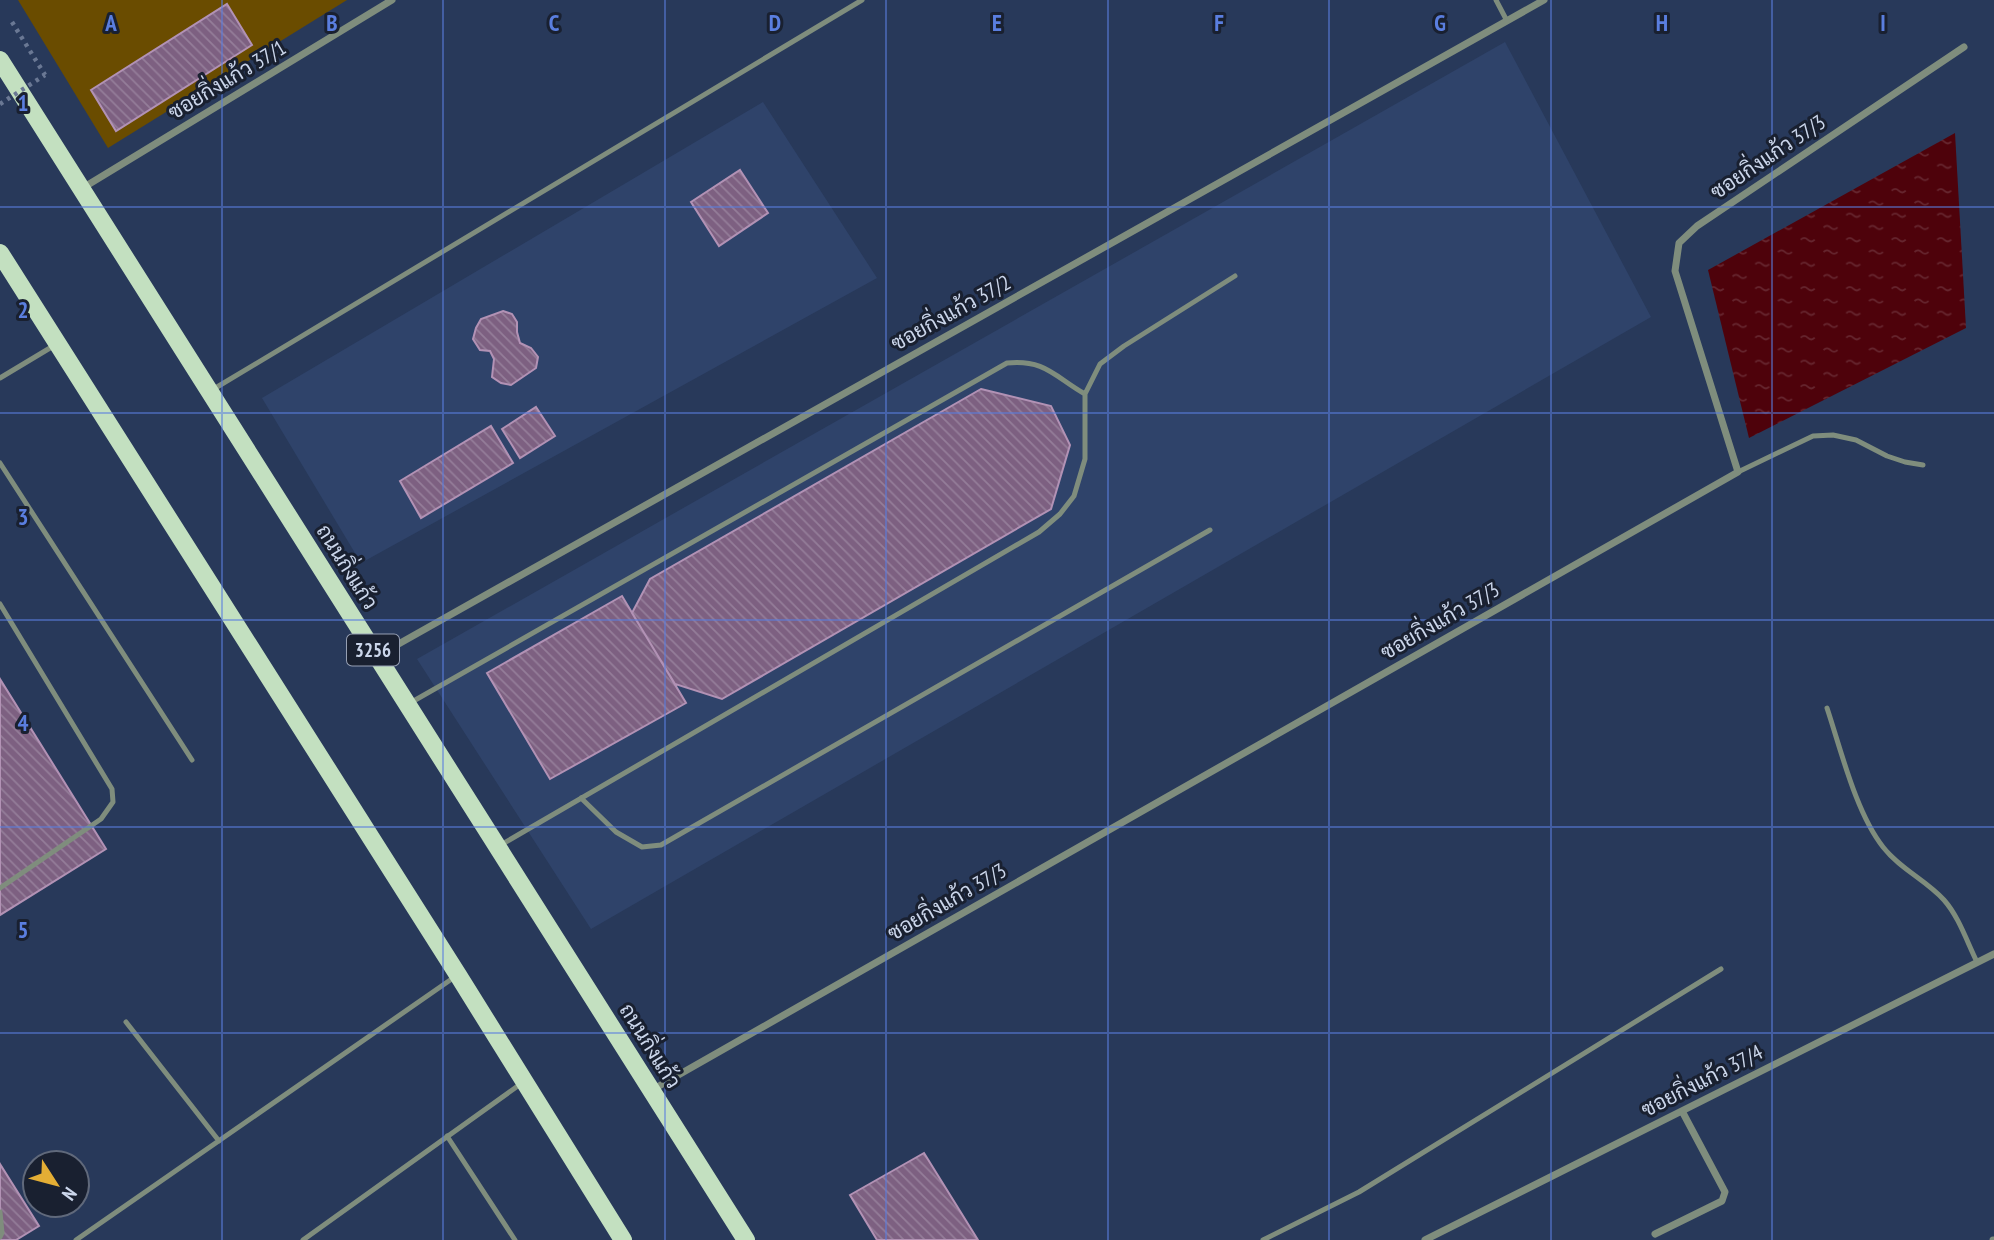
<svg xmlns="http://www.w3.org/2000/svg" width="1994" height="1240" font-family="'PT Sans Narrow',Sarabun,sans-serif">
<defs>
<pattern id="water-ripples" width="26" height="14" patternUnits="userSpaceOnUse" patternTransform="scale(1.75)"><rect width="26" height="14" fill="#4e020b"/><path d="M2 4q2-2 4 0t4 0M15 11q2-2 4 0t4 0" fill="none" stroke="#66262f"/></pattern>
<pattern id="building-back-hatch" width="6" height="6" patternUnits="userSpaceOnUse" patternTransform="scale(1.75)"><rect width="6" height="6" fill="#7d6081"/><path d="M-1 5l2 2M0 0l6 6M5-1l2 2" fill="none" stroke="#947d99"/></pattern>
</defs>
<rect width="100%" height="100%" fill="#28395a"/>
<!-- built -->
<path fill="#2f436a" d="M1505 42 1651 317 591 929 417 659Z
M763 102 877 278 361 563 262 398Z"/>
<!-- garden -->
<path fill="#6a4c00" d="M18 0H347L108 148Z"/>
<!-- water -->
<path fill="url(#water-ripples)" d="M1955 133 1966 328 1749 438 1708 270Z"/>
<!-- building -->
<path fill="url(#building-back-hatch)" stroke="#b292b5" stroke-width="2" d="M227 4 252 45 116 131 91 90Z
M740 170 768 213 719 246 691 202Z
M503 311 512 314 517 322V332L520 343 531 348 538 357 536 368 511 385 501 383 492 377 494 359 490 351 480 350 473 339 476 328 481 319Z
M981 389 1051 406 1070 445 1051 509 722 699 675 684 632 613 650 579Z
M536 407 555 436 520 458 502 429Z
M491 426 513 463 421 518 400 481Z
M622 596 686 703 550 779 487 673Z
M0 679 106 849 0 915Z
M924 1153 978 1240H877L850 1195Z
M0 1164 39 1226 16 1240H0Z"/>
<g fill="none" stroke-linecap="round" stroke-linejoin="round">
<!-- path -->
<path stroke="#6a7894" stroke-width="4.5" stroke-dasharray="3.5 5" stroke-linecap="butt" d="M12 22 45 75"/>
<!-- service -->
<path stroke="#7f8d7d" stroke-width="5" d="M1496 0 1507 21
M0 378 55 345
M212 390 862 0
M0 463 192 760
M1738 472 1813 436 1833 435 1856 440 1887 456 1905 462 1923 465
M0 604 112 789 113 802 101 819 0 888
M410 703 1007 363C1045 359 1055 377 1085 394
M1827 708C1841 750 1856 813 1883 847 1900 869 1926 880 1944 900 1959 917 1967 942 1977 962
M581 798 616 832 642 847 661 845 1210 530
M499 846 1039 532 1060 514 1074 496 1085 459V394L1100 364 1124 346 1235 276
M126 1022 219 1141
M447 1136 515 1240
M0 1212 2 1233 0 1237
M76 1240 456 976
M303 1240 522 1083
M1263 1240 1359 1192 1721 969"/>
<!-- minor -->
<path stroke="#7f8d7d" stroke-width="7" d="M81 189 392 0
M379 655 1544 0
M652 1090 1738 472 1675 271 1679 243 1697 226 1964 47
M1655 1234 1722 1201 1725 1192 1682 1111
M1425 1240 1994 954
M1993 1240H1994"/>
<!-- primary -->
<path stroke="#c3e0c0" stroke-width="18" d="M0 60 746 1240
M0 253 458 975 623 1240"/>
<!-- path-bridge -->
<path stroke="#6a7894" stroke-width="4.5" stroke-dasharray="3.5 5" stroke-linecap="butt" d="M0 104 45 75"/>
</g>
<!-- grid -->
<path fill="none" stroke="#5a7edf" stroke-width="2" stroke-opacity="0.55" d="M222 0V1240M443 0V1240M665 0V1240M886 0V1240M1108 0V1240M1329 0V1240M1551 0V1240M1772 0V1240M0 207H1994M0 413H1994M0 620H1994M0 827H1994M0 1033H1994"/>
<g text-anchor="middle" stroke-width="6" stroke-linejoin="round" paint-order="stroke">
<!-- shield labels -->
<rect fill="#192030" stroke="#969fb3" stroke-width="2" x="347" y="634.5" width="52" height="31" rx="5"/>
<g font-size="19" font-weight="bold" fill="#cbd6eb">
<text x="373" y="657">3256</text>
</g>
<!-- street labels -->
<g font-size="21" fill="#cbd6eb" stroke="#192030">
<text transform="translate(227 80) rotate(-31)" y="7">ซอยกิ่งแก้ว 37/1</text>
<text transform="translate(1768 157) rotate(-34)" y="7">ซอยกิ่งแก้ว 37/3</text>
<text transform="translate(951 313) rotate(-29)" y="7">ซอยกิ่งแก้ว 37/2</text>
<text transform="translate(347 567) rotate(58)" y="7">ถนนกิ่งแก้ว</text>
<text transform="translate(1440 621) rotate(-30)" y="7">ซอยกิ่งแก้ว 37/3</text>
<text transform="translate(947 902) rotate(-30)" y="7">ซอยกิ่งแก้ว 37/3</text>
<text transform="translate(650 1046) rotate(58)" y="7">ถนนกิ่งแก้ว</text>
<text transform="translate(1702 1081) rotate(-27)" y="7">ซอยกิ่งแก้ว 37/4</text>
</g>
</g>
<g font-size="23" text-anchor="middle" font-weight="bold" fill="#5a7edf" stroke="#192030" stroke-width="6" stroke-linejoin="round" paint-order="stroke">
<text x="111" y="31">A</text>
<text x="332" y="31">B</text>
<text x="554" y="31">C</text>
<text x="775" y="31">D</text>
<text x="997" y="31">E</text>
<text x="1219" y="31">F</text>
<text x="1440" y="31">G</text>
<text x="1662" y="31">H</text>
<text x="1883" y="31">I</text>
<text x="23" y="111">1</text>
<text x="23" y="318">2</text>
<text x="23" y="525">3</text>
<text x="23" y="731">4</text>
<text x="23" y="938">5</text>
</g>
<!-- north arrow -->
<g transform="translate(56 1184) rotate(126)"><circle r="33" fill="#192030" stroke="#60697b" stroke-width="2"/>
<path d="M0-5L12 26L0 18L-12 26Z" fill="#e4ae35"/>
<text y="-10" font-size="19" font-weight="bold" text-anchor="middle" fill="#cbd6eb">N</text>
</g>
</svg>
